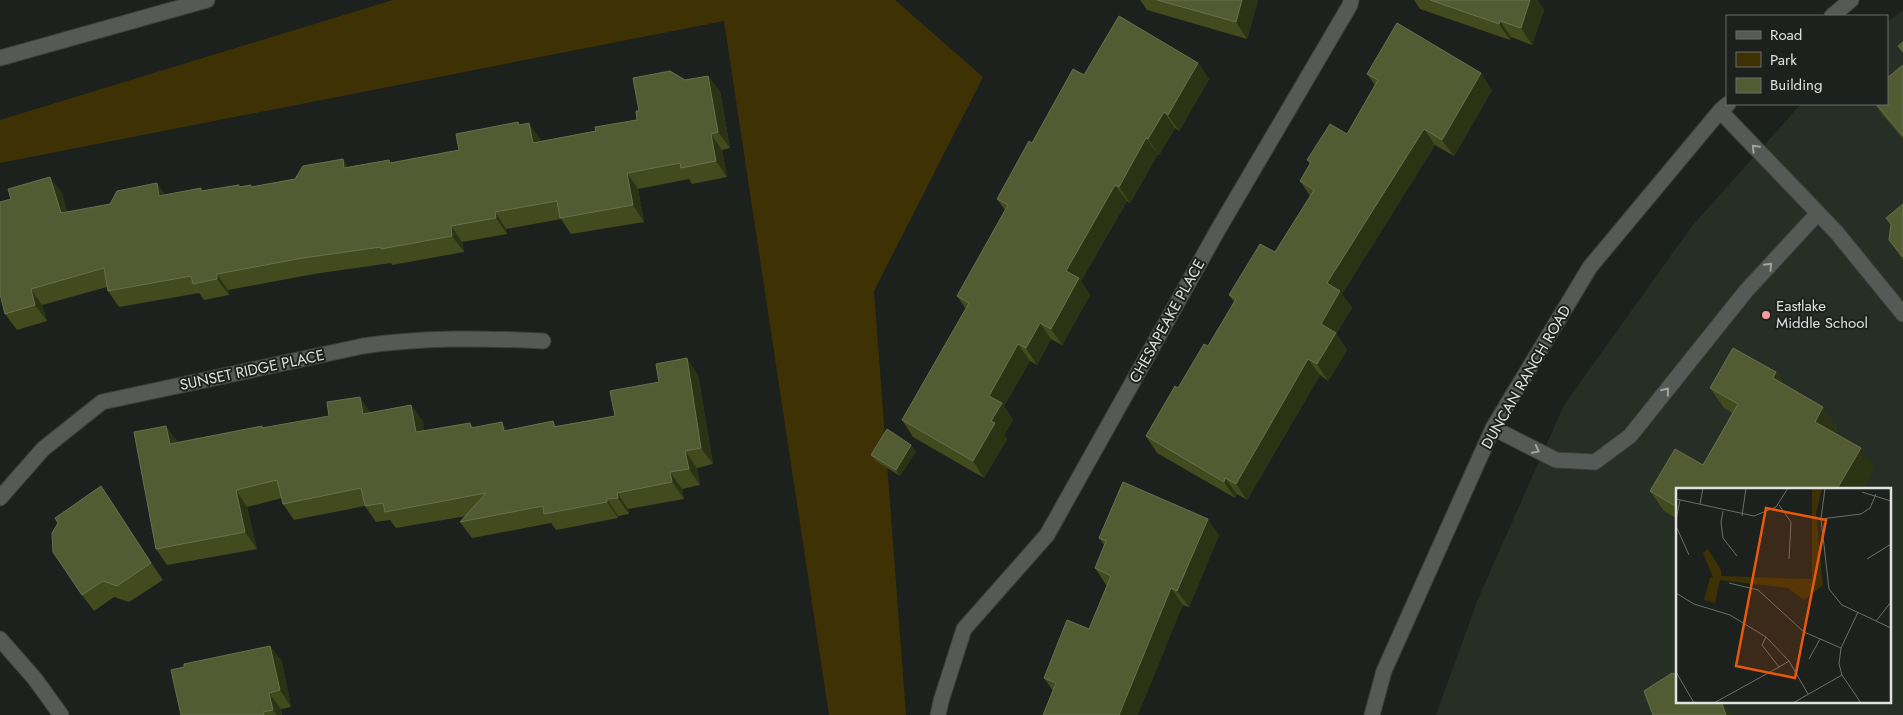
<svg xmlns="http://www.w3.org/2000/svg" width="1903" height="715" font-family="Jost,sans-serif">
<rect width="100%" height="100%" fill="#1d211d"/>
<!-- built -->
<path fill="#272e26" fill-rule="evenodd" d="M1903 10V715H1436L1478 599 1564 405 1692 226 1801 104H1887V22ZM1677 489H1889V701H1677Z"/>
<!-- green -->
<path fill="#3e3205" d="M393 0H895L983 77 874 291 906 715H829L724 21 0 163V120Z"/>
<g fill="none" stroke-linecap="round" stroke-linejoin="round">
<defs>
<path id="minor" d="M1832 16 1851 0
M0 58 207 0
M1818 213 1837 233 1903 314
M1493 428 1556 460 1595 462 1630 436 1746 291 1818 213 1720 111
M0 498 43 449 102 402 363 346C423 337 483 338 543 341
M0 639 35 679 61 715
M938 715 941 701 964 629 1047 535 1219 228 1350 5 1351 0
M1372 715 1384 671 1493 428 1590 267 1720 111 1728 104"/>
</defs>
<!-- minor casing -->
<use href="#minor" stroke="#3c3e3b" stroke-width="17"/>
<!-- minor -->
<use href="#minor" stroke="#565a56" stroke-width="15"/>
</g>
<!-- wall -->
<path fill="#424a1e" d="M1140 0H1258L1247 39 1147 10Z
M1414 0H1537L1544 10 1532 45 1511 37 1510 40 1420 9Z
M1198 63 1209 79 1179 131 1175 128 1159 155 1158 154 1130 203 1127 201 1081 281 1090 295 1062 345 1051 339 1037 365 1030 361 1004 406 1013 420 1004 435 1007 439 984 478 913 437 902 420 966 309 957 296 1005 210 997 199 1032 143 1084 75Z
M1903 65V139L1882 114 1875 104H1887Z
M1367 74 1492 90 1454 156 1435 145 1342 294 1352 308 1336 334 1347 350 1328 381 1320 375 1247 500 1237 494 1235 498 1157 453 1146 436 1208 346 1234 302 1229 295 1275 252 1310 196 1300 181 1310 164 1307 160 1347 134 1375 85Z
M708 76 720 92 730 148 722 150 727 177 692 184 689 179 638 189 644 222 571 234 561 219 506 229 507 234 462 242 464 252 392 265 391 263 314 274 228 290 229 295 204 300 199 293 119 307 108 291 107 287 42 305 47 321 17 330 5 314 62 193 67 212 165 195 240 187H252L295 179 343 159 348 167 389 160 391 163 459 150 518 122 520 125 541 140V141L596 131 637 120 639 111 685 80Z
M1903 204V260L1889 240 1891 225 1886 218Z
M1776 372 1784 384 1837 427 1834 433 1875 468 1677 489V519L1664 511 1650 491 1703 465 1732 413 1724 408 1710 388Z
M698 375 713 464 697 468 700 485 682 489 684 499 628 509 629 514 618 516V518L556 530 551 523 472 538 460 522 466 516 396 528 390 520 376 522 365 506 294 520 283 504 282 498 247 507 257 549 167 565 156 549 178 442 262 426 263 428 371 413 411 405 423 422 424 431 470 423 473 427 508 430 553 421 556 426 615 416Z
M916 451 900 476 876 461 871 455Z
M101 486 163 580 129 602 114 597 94 611 82 595 58 523Z
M1219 535 1189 607 1183 605 1053 691 1044 678 1089 629 1107 585H1106L1095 568 1104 545 1099 538Z
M270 646 282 662 291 707 281 709 282 715H181Z"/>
<!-- shaded-wall -->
<path fill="#2c3315" d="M1242 0H1258L1247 39 1236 22Z
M1530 0H1537L1544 10 1532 45 1521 28Z
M1500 21 1511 37 1510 40 1499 24Z
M1198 63 1209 79 1179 131 1168 115Z
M1481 73 1492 90 1454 156 1442 140Z
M708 76 720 92 730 148 718 132Z
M1164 112 1175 128 1159 155 1148 139Z
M529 123 541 140 544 159 533 143Z
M1424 129 1435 145 1342 294 1352 308 1336 334 1347 350 1328 381 1317 364 1321 324 1327 283Z
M711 134 722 150 727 177 716 161Z
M1146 138 1158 154 1130 203 1119 187Z
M343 159 354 175 344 168Z
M627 173 638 189 644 222 633 205Z
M50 177 62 193 72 229 61 213Z
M157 183 169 200 159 196Z
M1115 185 1127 201 1081 281 1090 295 1062 345 1051 329 1066 271Z
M495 212 506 229 507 234 496 218Z
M451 226 462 242 464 252 452 236Z
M217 274 228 290 229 295 217 279Z
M31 289 42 305 47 321 35 305Z
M1040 323 1051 339 1037 365 1026 348Z
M1018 344 1030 361 1004 406 1013 420 1004 435 1007 439 984 478 973 461 991 421 989 396Z
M687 358 698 375 713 464 701 448Z
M1308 359 1320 375 1247 500 1236 484Z
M1776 372 1790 392 1773 378Z
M360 397 371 413 363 414Z
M411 405 423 422 428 449 416 432Z
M1823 407 1837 427 1829 441 1815 422Z
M502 422 513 438 504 431Z
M166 426 178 442 170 444Z
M911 445 916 451 900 476 896 470Z
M1861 448 1875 468 1863 489H1837Z
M685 451 697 468 700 485 689 469Z
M670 472 682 489 684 499 672 482Z
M1225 478 1237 494 1235 498 1224 482Z
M101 486 113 503 163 580 151 563Z
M236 490 247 507 257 549 245 532Z
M617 493 628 509 629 514 618 498Z
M607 499 618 516V518L607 502Z
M1208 519 1219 535 1189 607 1177 591Z
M1171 588 1183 605 1138 715H1119Z
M270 646 282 662 291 707 280 690Z
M269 693 281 709 282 715H277L273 710Z
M1721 701H1723L1733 715H1726Z"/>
<!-- building -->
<path fill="#535b33" stroke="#69704e" d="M1157 0H1242L1236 22Z
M1430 0H1530L1521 28 1500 21 1499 24Z
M1119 16 1198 63 1168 115 1164 112 1148 139 1146 138 1119 187 1115 185 1066 271 1079 278 1051 329 1040 323 1026 348 1018 344 989 396 1002 403 991 421 995 423 973 461 902 420 969 303 957 296 1008 205 997 199 1029 141 1032 143 1073 69 1084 75Z
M1397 23 1481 73 1442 140 1424 129 1327 283 1340 291 1321 324 1336 333 1317 364 1308 359 1236 484 1225 478 1224 482 1146 436 1175 386 1178 388 1204 344 1208 346 1236 299 1229 295 1260 244 1275 252 1314 190 1300 181 1311 162 1307 160 1330 124 1347 134 1378 80 1367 74Z
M1903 42V52L1898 46Z
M1903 65V136L1876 104H1887V78Z
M670 71 685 80 708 76 718 132 711 134 716 161 681 168 680 163 627 173 633 205 560 218 557 201 495 212 496 218 451 226 452 236 381 249V247L303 258 217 274V279L193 284 191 276 108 291 104 268 31 289 35 305 5 314 0 294V202L11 199 8 189 50 177 61 213 110 204 117 191 157 183 159 196 201 188V191L239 185V187L251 185V187L295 179 303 166 343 159 344 168 389 160 390 163 459 150 456 134 518 122 519 125 529 123 533 143 596 131 595 127 637 120 636 111H639L633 78Z
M1903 204V257L1889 240 1891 224 1886 218Z
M1733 348 1776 372 1773 378 1823 407 1815 422 1861 448 1837 489H1677V507L1650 491 1675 449 1703 465 1738 404 1710 388Z
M687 358 701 448 685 451 689 469 670 472 672 482 617 493 618 498 607 499V502L544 514 543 506 460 522 486 493 385 512 383 503 365 506 361 488 283 504 277 480 236 490 245 532 156 549 134 432 166 426 170 444 262 426V428L329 416 327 402 360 397 363 414 411 405 416 432 470 423 471 428 502 422 504 431 553 421 554 427 615 416 610 391 659 382 656 364Z
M887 429 911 445 896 470 871 455Z
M1123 482 1208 519 1177 591 1171 588 1119 715H1043L1056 683 1044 678 1067 620 1089 629 1111 576 1095 568 1106 541 1099 538Z
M101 486 151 563 117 586 103 581 82 595 53 552 52 533 58 523 55 518Z
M270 646 280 690 269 693 273 710 263 712 264 715H181L171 670 184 667V664Z
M1672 673 1677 675V701H1721L1726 715H1653L1644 691Z"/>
<!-- one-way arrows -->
<defs><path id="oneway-chevron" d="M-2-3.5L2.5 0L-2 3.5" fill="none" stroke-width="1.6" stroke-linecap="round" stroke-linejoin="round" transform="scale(1.25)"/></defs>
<g stroke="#a1a5a1">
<use href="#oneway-chevron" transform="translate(1755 148) rotate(-134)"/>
<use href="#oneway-chevron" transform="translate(1769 266) rotate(-47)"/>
<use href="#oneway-chevron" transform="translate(1666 391) rotate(-51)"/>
<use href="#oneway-chevron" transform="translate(1536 450) rotate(27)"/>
</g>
<!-- markers -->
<circle fill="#f59b9e" stroke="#1d211d" stroke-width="2" cx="1766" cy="315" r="5"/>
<g text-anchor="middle" stroke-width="4" stroke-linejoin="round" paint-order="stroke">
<!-- poi labels -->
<g font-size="15" fill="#dfe2df" stroke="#1d211d" text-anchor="start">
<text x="1776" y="311">Eastlake<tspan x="1776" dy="17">Middle School</tspan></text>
</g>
<!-- street labels -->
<g font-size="15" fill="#dfe2df" stroke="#1d211d">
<text transform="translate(1167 321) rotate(-61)" y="5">CHESAPEAKE PLACE</text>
<text transform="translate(252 370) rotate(-12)" y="5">SUNSET RIDGE PLACE</text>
<text transform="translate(1526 377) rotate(-60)" y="5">DUNCAN RANCH ROAD</text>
</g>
</g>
<!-- overview -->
<g transform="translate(1676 488)">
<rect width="215" height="215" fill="#1d211d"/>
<path d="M136 0H146L140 26 147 97 128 112 112 100 44 92 39 115 28 112 34 90 37 89 27 65 32 61 45 82V88L136 91Z" fill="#3e3205"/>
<path fill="none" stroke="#6b6e6b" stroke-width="1" d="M149 0 145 31 153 101 166 117 215 140M186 4 215 13M0 11 78 28 100 19 112 0M24 16 27 0M103 17 115 34 113 71M47 23 45 34 47 50 61 68M66 28 70 0M145 31 185 26 194 20 200 6M0 32 4 12M0 38 13 67M191 71 215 56M53 95 82 102 128 144 165 160M0 105 18 116 54 127 90 149 113 173 132 206M182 124 165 160 163 176 166 187 185 215M200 133 215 114M90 149 86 157 103 179 113 173M133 171 144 151M0 184 18 215M38 215 103 179M117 215 166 187"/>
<path fill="#e8590c" fill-opacity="0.15" stroke="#e8590c" stroke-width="2.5" d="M90 20 150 32 119 190 60 178Z"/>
<rect width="215" height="215" fill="none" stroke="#dfe2df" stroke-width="2.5"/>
</g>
<!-- legend -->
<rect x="1726" y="15" width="162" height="90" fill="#1d211d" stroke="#6b6e6b"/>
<rect x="1736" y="31" width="25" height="8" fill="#565a56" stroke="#6b6e6b"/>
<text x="1770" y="40" font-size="15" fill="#dfe2df">Road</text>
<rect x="1736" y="52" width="25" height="15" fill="#3e3205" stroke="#6b6e6b"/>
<text x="1770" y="65" font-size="15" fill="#dfe2df">Park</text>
<rect x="1736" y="78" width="25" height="15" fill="#535b33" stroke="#6b6e6b"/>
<text x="1770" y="90" font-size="15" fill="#dfe2df">Building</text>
</svg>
